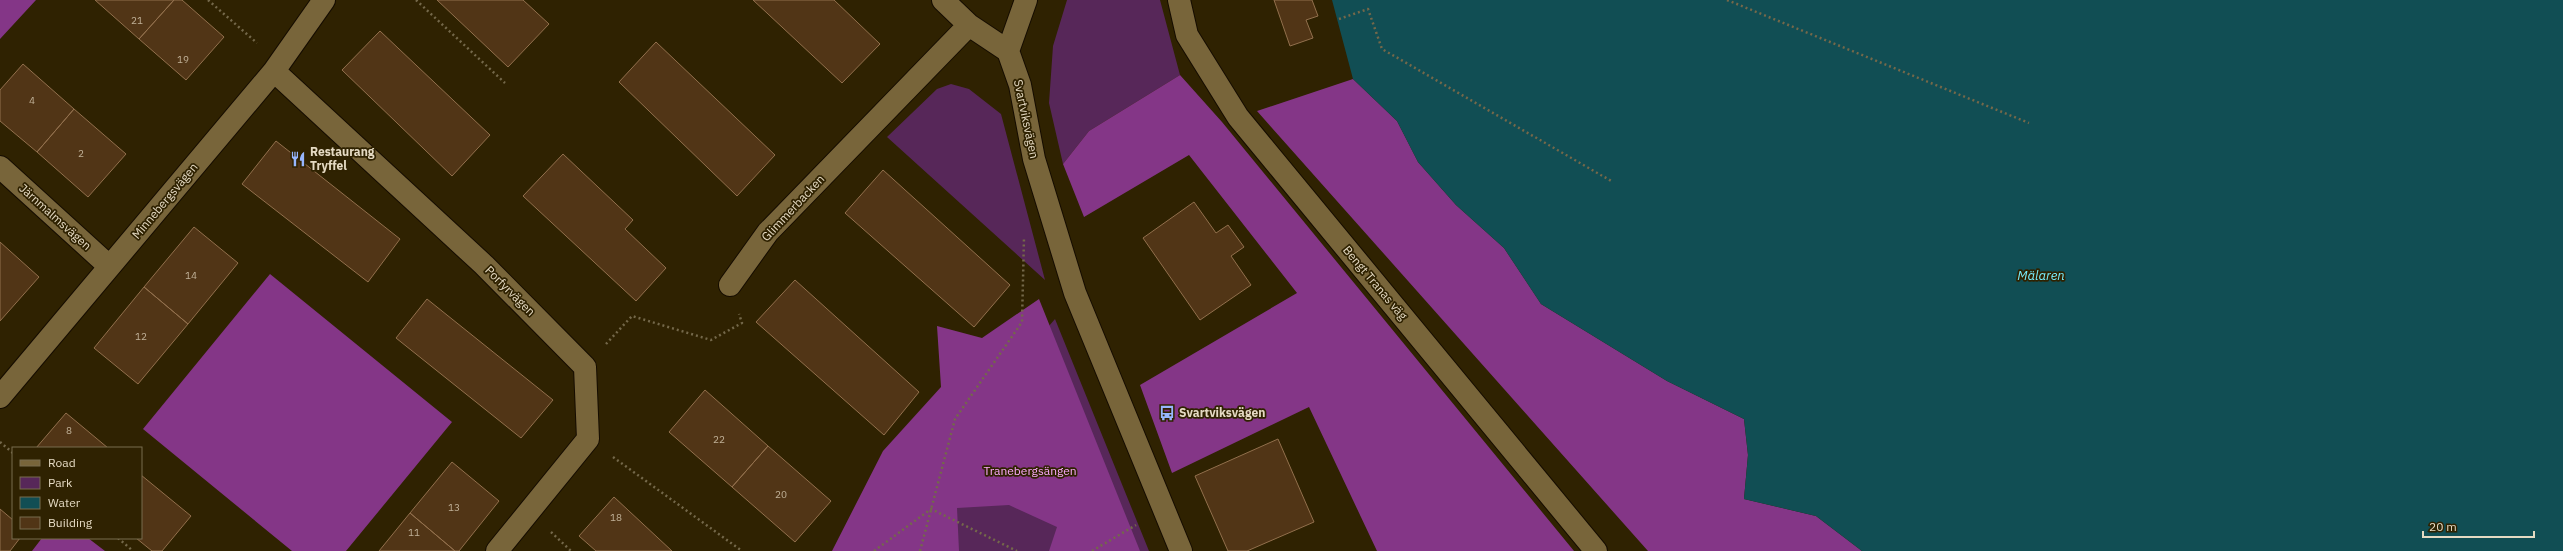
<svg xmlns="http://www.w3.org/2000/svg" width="2563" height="551" font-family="'IBM Plex Sans',sans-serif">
<rect width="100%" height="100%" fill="#2f2201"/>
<!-- green -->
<path fill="#572759" d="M1067 0H1160L1180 75 1089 131 1063 164 1049 103 1053 46Z
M951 84 969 89 1001 114 1045 280 887 137 937 89Z
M1055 319 1149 551H854Z"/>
<!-- forest -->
<path fill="#843687" d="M0 0H36L0 39Z
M1180 75 1222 122 1574 551H1377L1309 407 1172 473 1140 385 1297 293 1189 155 1084 217 1063 164 1089 131Z
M1353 79 1397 121 1418 162 1456 205 1504 248 1541 304 1667 381 1744 419 1748 455 1744 499 1816 516 1862 551H1648L1257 111Z
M270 274 452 422 346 551H292L143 429Z
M1039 299 1140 551H1049L1057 527 1009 505 957 508 959 551H832L883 451 941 387 937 326 982 338Z
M42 538H88L105 551H32Z"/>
<!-- water -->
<path fill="#114e54" d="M1332 0H2563V551H1862L1816 516 1744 499 1748 455 1744 419 1667 381 1541 304 1504 248 1456 205 1418 162 1397 121 1353 79Z"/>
<!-- building -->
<path fill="#513516" stroke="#92704d" d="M95 0H174L139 39Z
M174 0H182L224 37 186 80 139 39Z
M437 0H523L549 24 508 67Z
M753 0H834L880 44 842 83Z
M1274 0H1312L1318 16 1306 20 1313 38 1290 46Z
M380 31 490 135 452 176 342 70Z
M656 42 775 155 737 196 619 82Z
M23 64 74 109 37 152 0 121V90Z
M74 109 126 154 88 197 37 152Z
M276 141 400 239 368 282 242 184Z
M563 154 633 220 625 229 666 268 636 301 523 196Z
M883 170 1010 285 974 327 845 213Z
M1194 202 1216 233 1228 225 1244 247 1231 256 1251 285 1200 320 1143 238Z
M194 227 238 263 188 324 144 287Z
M0 242 39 277 0 321Z
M795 280 919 392 884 435 756 322Z
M144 287 188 324 138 384 94 348Z
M427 299 553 400 521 438 396 338Z
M705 390 768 446 732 487 669 432Z
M66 413 108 448H36Z
M1278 439 1314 522 1247 551H1228L1195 476Z
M768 446 831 501 795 542 732 487Z
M452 462 499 501 459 551H455L410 513Z
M141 475 191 516 162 551H152L136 538H141Z
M614 497 672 551H596L579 536Z
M0 509 13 520V538H20L10 551H0Z
M410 513 455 551H379Z"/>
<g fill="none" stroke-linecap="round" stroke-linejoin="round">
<defs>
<path id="minor" d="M943 0 969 25 1008 51
M1026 0 1008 51 1020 85 1034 159 1075 293 1181 551
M1179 0 1187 35 1238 117 1596 551
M274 71 484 265 585 367 588 439 497 551
M0 167 109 266
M730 285 768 232 969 25
M0 397 274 71 324 0"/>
</defs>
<!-- minor casing -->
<use href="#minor" stroke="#150c00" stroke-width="24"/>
<!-- path -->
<path stroke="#74684a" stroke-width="2.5" stroke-dasharray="2 3" stroke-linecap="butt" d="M208 0 257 43
M416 0 505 83
M1727 0 2029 123
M1339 19 1368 9 1382 49 1613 182
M606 344 632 316 711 340 742 323 739 314
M0 442 13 453
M613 457 742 551
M551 532 571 551
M118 538 133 551
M874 551 931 509 1017 551
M920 551 955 419 1022 322 1024 237
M1092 551 1136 525"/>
<!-- minor -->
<use href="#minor" stroke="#78653a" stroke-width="22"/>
</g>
<!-- icons -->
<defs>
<symbol id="restaurant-bare" viewBox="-9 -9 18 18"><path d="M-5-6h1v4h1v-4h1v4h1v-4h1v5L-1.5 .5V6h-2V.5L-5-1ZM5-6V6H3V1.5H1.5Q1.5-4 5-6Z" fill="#97b6fd" stroke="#2f2201" stroke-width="2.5" paint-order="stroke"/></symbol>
<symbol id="bus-bare" viewBox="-9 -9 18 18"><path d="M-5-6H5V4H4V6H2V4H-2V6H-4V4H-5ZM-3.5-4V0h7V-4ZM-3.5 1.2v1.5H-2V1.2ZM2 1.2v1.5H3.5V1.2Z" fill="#97b6fd" stroke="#2f2201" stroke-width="2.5" paint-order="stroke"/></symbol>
</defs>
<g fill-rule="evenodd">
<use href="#restaurant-bare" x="287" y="148" width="22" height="22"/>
<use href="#bus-bare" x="1156" y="402" width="22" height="22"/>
</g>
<g text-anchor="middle" stroke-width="3.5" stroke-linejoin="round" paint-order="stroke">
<!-- number labels -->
<g font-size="10" fill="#c0b198">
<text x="137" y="24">21</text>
<text x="183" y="63">19</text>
<text x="32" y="104">4</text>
<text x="81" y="157">2</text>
<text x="191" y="279">14</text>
<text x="141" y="340">12</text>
<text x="69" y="434">8</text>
<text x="719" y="443">22</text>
<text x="781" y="498">20</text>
<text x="454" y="511">13</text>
<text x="616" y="521">18</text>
<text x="414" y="536">11</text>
</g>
<!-- street labels -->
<g font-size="12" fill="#e5dac3" stroke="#2f2201">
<text transform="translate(1026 119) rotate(78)" y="4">Svartviksvägen</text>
<text transform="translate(165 201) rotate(-50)" y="4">Minnebergsvägen</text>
<text transform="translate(793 208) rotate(-47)" y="4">Glimmerbacken</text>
<text transform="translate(55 217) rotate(42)" y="4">Järnmalmsvägen</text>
<text transform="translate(1375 283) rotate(50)" y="4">Bengt Tranas väg</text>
<text transform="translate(510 291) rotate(45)" y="4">Porfyrvägen</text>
</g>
<!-- poi labels -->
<g font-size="12" font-weight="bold" fill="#e5dac3" stroke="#2f2201" text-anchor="start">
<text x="310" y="156">Restaurang<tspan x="310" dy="14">Tryffel</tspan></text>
<text x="1179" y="417">Svartviksvägen</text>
</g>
<!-- park labels -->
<g font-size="12" fill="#fdaafe" stroke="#2f2201">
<text x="1030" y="475">Tranebergsängen</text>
</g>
<!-- water labels -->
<g font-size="13" font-style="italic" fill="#76ebfa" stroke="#2f2201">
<text x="2041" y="280">Mälaren</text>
</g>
</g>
<!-- legend -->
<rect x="12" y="447" width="130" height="92" fill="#2f2201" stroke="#786c4f"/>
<rect x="20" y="460" width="20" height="6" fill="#78653a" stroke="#786c4f"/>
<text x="48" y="467" font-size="12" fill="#e5dac3">Road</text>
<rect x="20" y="477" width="20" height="12" fill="#572759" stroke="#786c4f"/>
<text x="48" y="487" font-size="12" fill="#e5dac3">Park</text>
<rect x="20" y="497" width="20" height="12" fill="#114e54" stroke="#786c4f"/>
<text x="48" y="507" font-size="12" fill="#e5dac3">Water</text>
<rect x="20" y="517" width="20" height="12" fill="#513516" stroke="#786c4f"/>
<text x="48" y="527" font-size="12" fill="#e5dac3">Building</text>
<!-- scale -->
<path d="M2423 531v6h111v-6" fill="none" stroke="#e5dac3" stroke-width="2"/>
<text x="2429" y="531" font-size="12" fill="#e5dac3" stroke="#2f2201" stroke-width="3" paint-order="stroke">20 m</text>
</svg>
